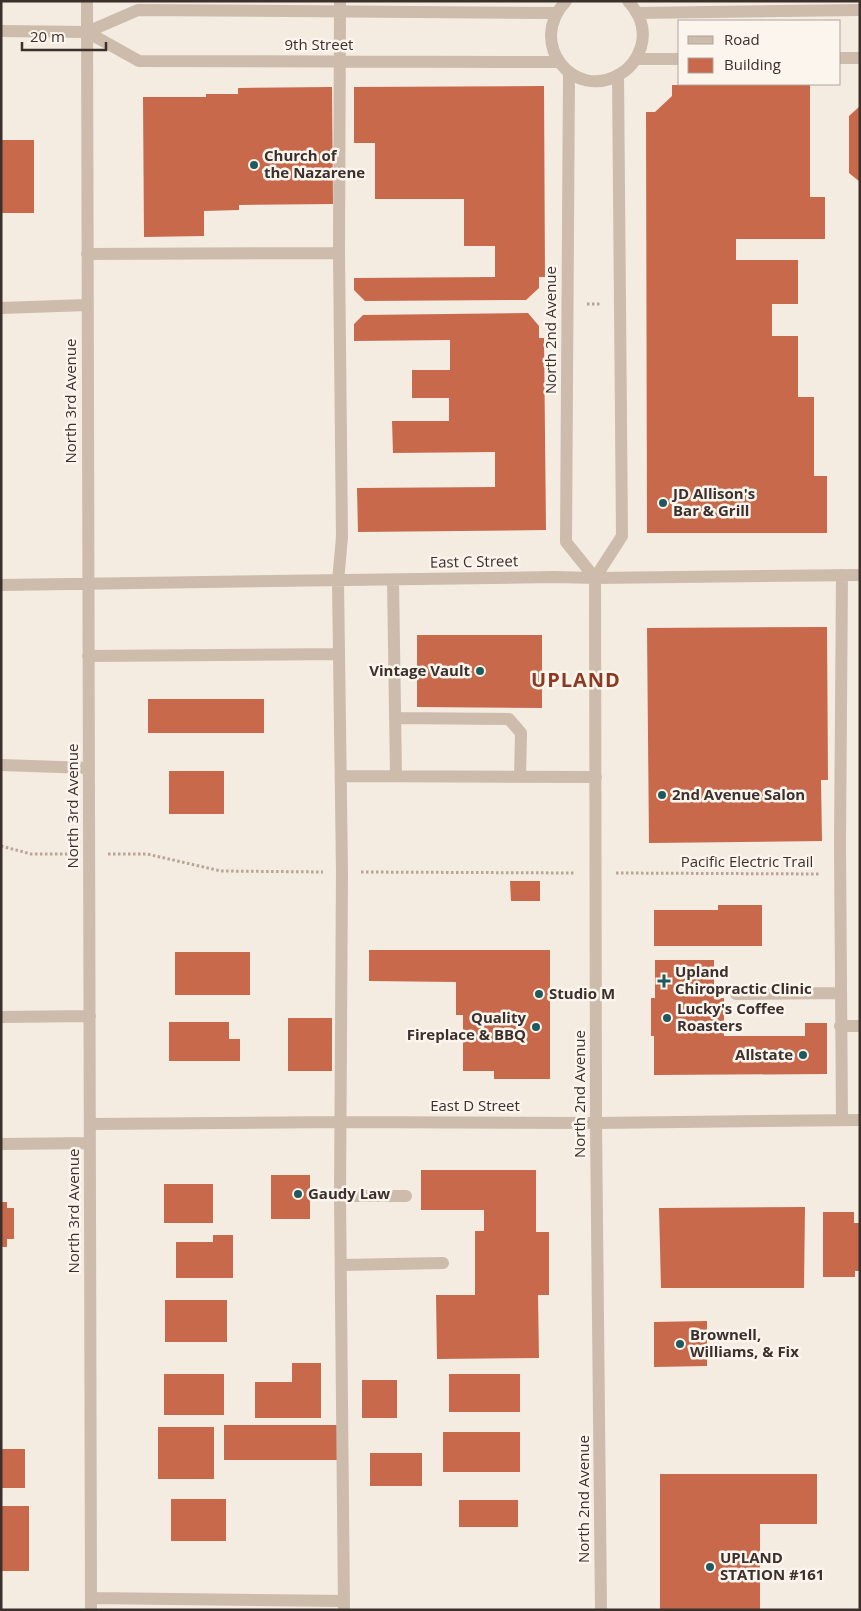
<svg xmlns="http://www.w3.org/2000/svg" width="861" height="1611" font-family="'Open Sans',sans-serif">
<rect width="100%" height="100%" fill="#f4ebe1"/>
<!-- building -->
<path fill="#c8694b" d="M672 85H810V197H825V239H736V260H798V304H772V336H798V397H814V476H827V533H647L646 112H655L672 96Z
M544 86 545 277H539V288L526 300 365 301 354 290V278L495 277V246H464V199H375V143H354V87Z
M332 87 333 204 239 205V210L204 211V236L144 237 143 97H206V94H238V88Z
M860 106V182L849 173V116Z
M1 140H34V213H1Z
M528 313 539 326V338H544L546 530 358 532 357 488 495 487V452L393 453 392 421H449V398H412V370H450V340L354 341V324L363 315Z
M827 627 828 780H821L822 841 649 843 647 628Z
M417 635H542V708L417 707Z
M148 699H264V733H148Z
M169 771H224V814H169Z
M510 881H540V901H511Z
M718 905H762V946H654V910H718Z
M369 950H550V1079H494V1071H463V1015H456V982L369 981Z
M175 952H250V995H175Z
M655 960H714V998H724V1036H805V1023H827V1074L654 1075V1036H651V998H655Z
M288 1018H332V1071H288Z
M169 1022H229V1039H240V1061H169Z
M421 1170H536V1232H549V1295H538L539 1358 437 1359 436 1295H475V1231H484V1210H421Z
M271 1175H310V1219H271Z
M164 1184H213V1223H164Z
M1 1202H7V1208H14V1239H7V1247H1Z
M805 1207 804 1288H661L659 1208Z
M823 1212H854V1223H860V1271H855V1277H823Z
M213 1235H233V1278H176V1242H213Z
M165 1300H227V1342H165Z
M707 1321V1366L654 1367V1322Z
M292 1363H321V1418H255V1382H292Z
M164 1374H224V1415H164Z
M449 1374H520V1412H449Z
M362 1380H397V1418H362Z
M224 1425H340V1460H224Z
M158 1427H214V1479H158Z
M443 1432H520V1472H443Z
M1 1449H25V1488H1Z
M370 1453H422V1486H370Z
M660 1474H817V1524H760V1610H660Z
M171 1499H226V1541H171Z
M459 1500H518V1527H459Z
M1 1506H29V1571H1Z"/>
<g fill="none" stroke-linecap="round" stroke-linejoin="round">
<!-- path -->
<path stroke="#b9a596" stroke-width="3" stroke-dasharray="2.5 2.5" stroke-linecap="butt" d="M587 304H601
M1 846 31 854H70
M108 854H147L221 871 323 872
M361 872 575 873
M616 873 820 874"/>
<!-- minor -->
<path stroke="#cdbbac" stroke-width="12" d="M87 1 91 1610
M340 1 339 253 342 537 338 581 342 872 340 1196 344 1610
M566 1C526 43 574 102 620 74 631 68 637 59 641 47 646 30 640 14 628 1
M637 13 860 10
M1 31 87 32 138 10 556 13
M87 32 139 61 559 62
M840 58H860
M636 59H680
M569 72 566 542 595 578
M87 254 339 253
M1 308 87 305
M842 575 840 845 842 1120
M393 580 396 776
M1 585 554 577 595 578 860 575
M88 656 339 654
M395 718 509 719 521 733 520 777
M1 765 89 768
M341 776 596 777
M736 994 840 993
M1 1017 90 1016
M840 1026H860
M90 1124 340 1122 596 1123 860 1120
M1 1144 90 1143
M340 1196H406
M341 1265 443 1263
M91 1598 344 1601
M601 1610 596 1123 595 578 622 536 618 75"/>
</g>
<!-- markers -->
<g fill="#1f5a5e" stroke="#fbf5ee" stroke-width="2">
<circle cx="254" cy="165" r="5"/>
<circle cx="663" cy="503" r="5"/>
<circle cx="480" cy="671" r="5"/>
<circle cx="662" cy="795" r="5"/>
<path d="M661.5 973.5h5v5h5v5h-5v5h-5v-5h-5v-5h5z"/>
<circle cx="539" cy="994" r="5"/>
<circle cx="667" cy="1018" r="5"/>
<circle cx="536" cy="1027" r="5"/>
<circle cx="803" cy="1055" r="5"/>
<circle cx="298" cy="1194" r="5"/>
<circle cx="680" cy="1344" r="5"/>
<circle cx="710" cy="1567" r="5"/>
</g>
<g text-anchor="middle" stroke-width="5" stroke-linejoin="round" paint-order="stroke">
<!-- street labels -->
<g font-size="15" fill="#3b302b" stroke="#fbf5ee">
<text x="319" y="50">9th Street</text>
<text transform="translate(551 330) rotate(-90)" y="5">North 2nd Avenue</text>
<text transform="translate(71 401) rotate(-90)" y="5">North 3rd Avenue</text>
<text transform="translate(474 562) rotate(-1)" y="5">East C Street</text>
<text transform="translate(73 806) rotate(-90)" y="5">North 3rd Avenue</text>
<text x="747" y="867">Pacific Electric Trail</text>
<text transform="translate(580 1094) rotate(-90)" y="5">North 2nd Avenue</text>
<text x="475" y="1111">East D Street</text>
<text transform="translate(74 1211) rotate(-90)" y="5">North 3rd Avenue</text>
<text transform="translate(584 1499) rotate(-90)" y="5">North 2nd Avenue</text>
</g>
<!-- poi labels -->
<g font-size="15" font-weight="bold" fill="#3b302b" stroke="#fbf5ee" text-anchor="start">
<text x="264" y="161">Church of<tspan x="264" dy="17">the Nazarene</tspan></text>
<text x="673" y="499">JD Allison's<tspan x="673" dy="17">Bar &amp; Grill</tspan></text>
<text x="470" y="676" text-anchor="end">Vintage Vault</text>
<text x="672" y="800">2nd Avenue Salon</text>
<text x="675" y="977">Upland<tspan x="675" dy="17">Chiropractic Clinic</tspan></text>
<text x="549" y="999">Studio M</text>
<text x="677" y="1014">Lucky's Coffee<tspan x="677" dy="17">Roasters</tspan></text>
<text x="526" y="1023" text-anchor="end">Quality<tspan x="526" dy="17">Fireplace &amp; BBQ</tspan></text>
<text x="793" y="1060" text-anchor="end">Allstate</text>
<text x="308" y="1199">Gaudy Law</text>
<text x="690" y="1340">Brownell,<tspan x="690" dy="17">Williams, &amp; Fix</tspan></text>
<text x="720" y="1563">UPLAND<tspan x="720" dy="17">STATION #161</tspan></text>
</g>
<!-- district labels -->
<g font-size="20" font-weight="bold" letter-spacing="1" fill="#8c3b22" stroke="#fbf5ee">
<text x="576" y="687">UPLAND</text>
</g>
</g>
<!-- border -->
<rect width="861" height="1611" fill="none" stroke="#3b302b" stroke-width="5"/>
<!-- legend -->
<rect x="678" y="20" width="162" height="65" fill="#fbf5ee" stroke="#aea6a0"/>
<rect x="688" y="36" width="25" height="8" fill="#cdbbac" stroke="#aea6a0"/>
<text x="724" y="45" font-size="15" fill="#3b302b">Road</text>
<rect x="688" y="58" width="25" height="15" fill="#c8694b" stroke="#aea6a0"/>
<text x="724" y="70" font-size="15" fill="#3b302b">Building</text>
<!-- scale -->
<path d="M22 42v8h84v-8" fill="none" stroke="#3b302b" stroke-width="2.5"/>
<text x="30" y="42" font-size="15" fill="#3b302b" stroke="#fbf5ee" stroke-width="4" paint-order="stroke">20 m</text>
</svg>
